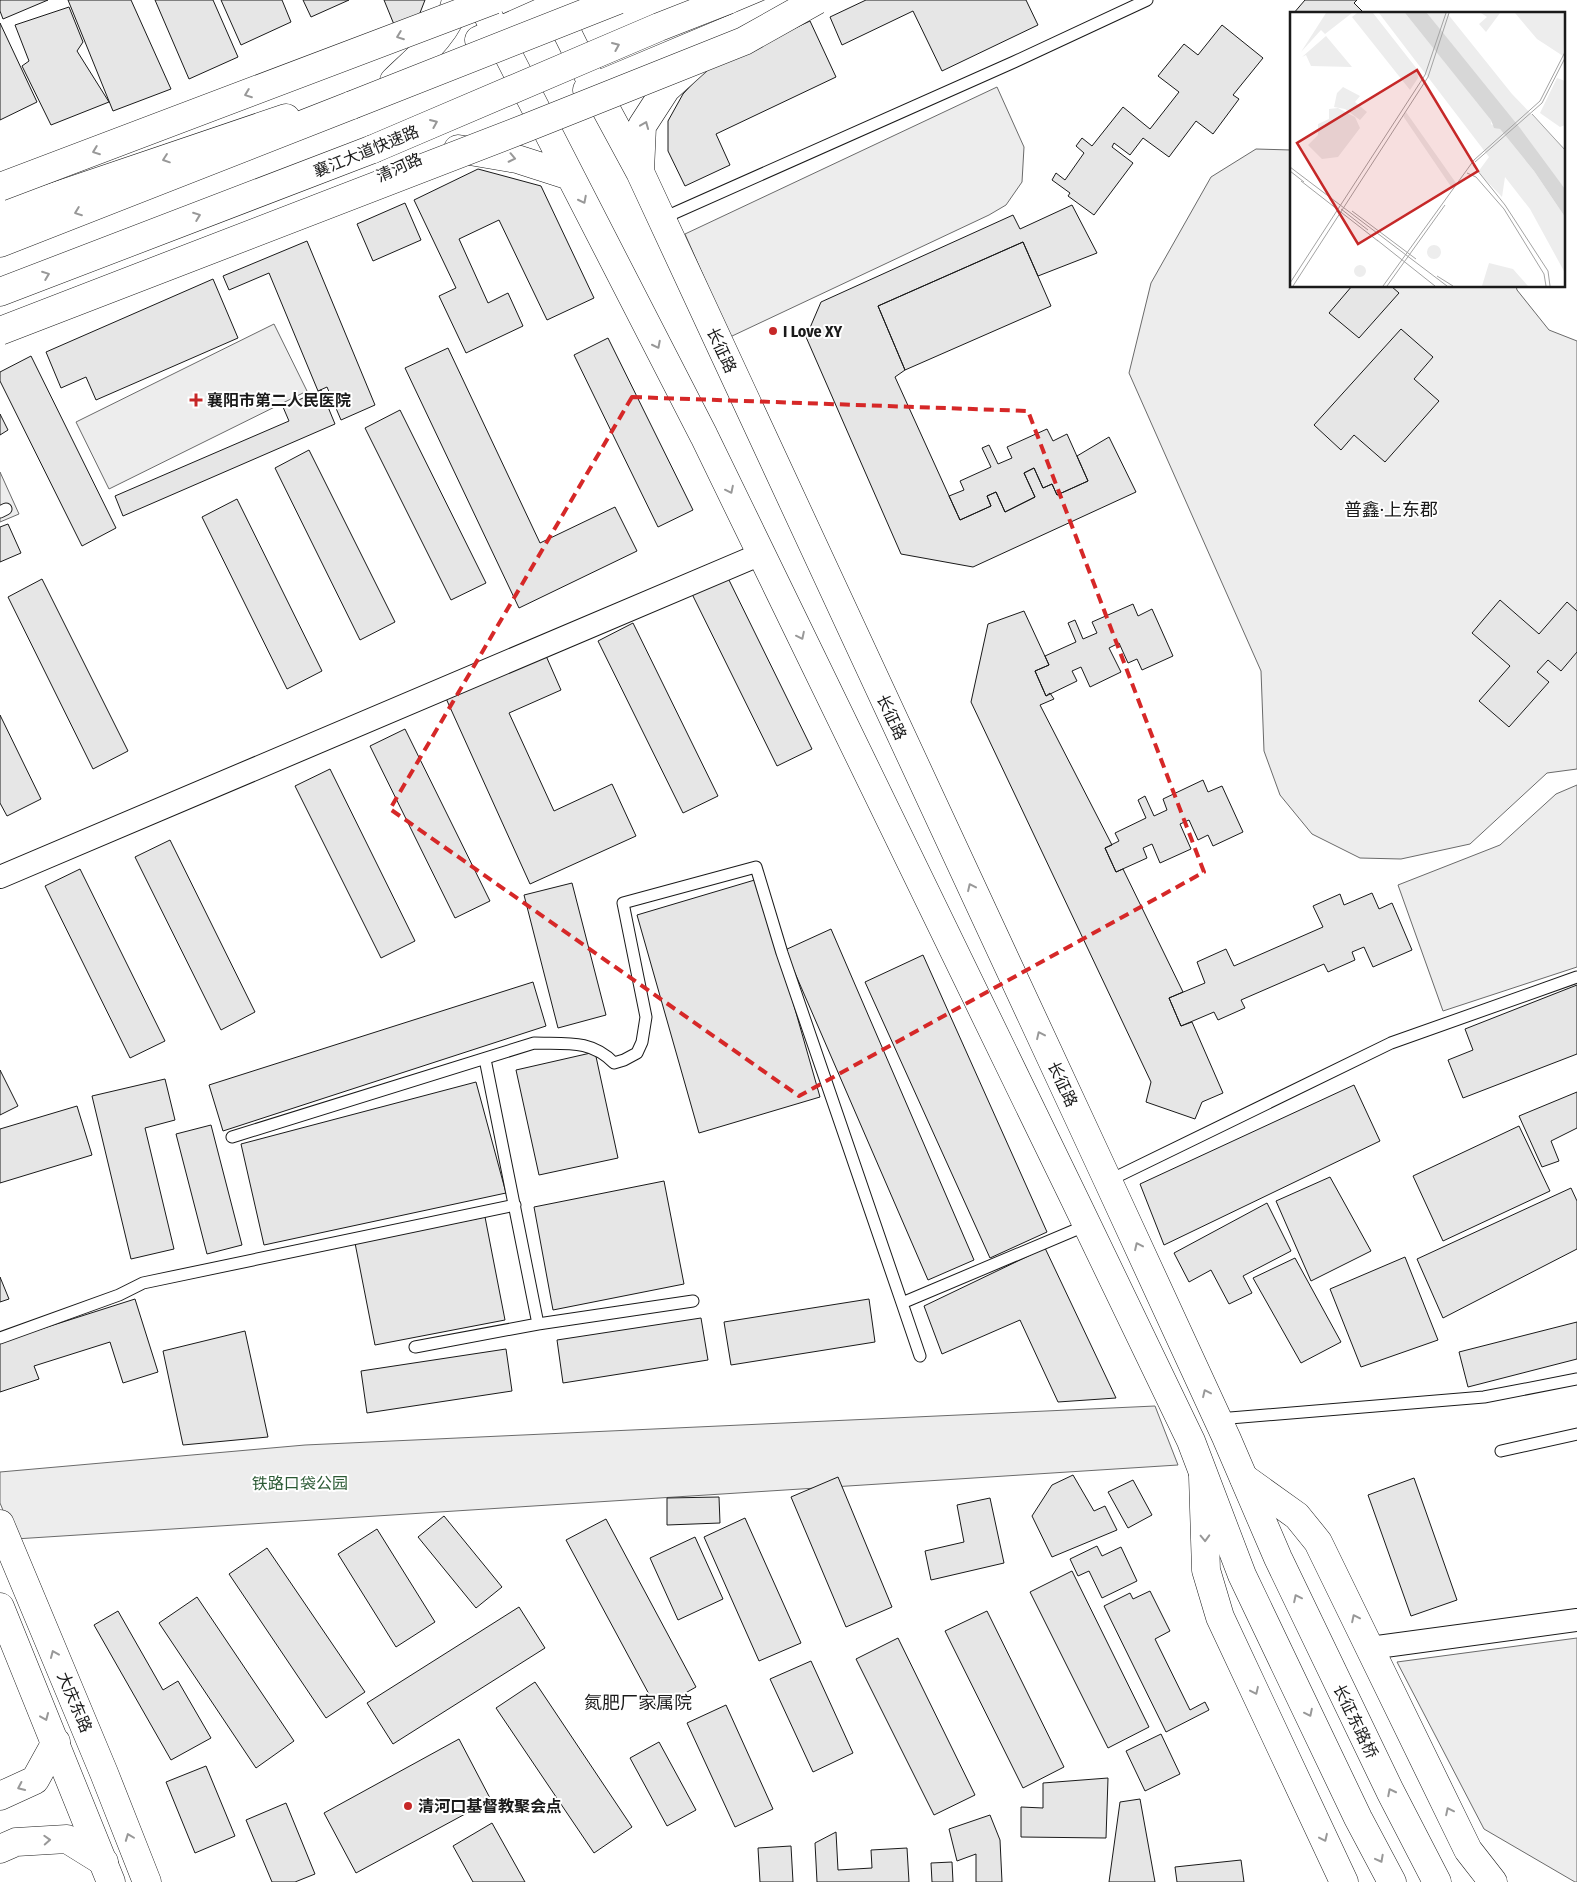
<svg xmlns="http://www.w3.org/2000/svg" width="1577" height="1882" font-family="'Fira Sans Condensed','Noto Sans SC',sans-serif">
<rect width="100%" height="100%" fill="#fff"/>
<!-- built -->
<path fill="#ededed" stroke="#6a6a6a" d="M997 87 1024 147 1022 182 1006 205 989 215 730 337 685 234Z
M1256 149 1291 150V286H1516L1517 290 1549 330 1577 341V769L1547 773 1470 844 1401 859 1360 858 1312 834 1280 795 1264 751 1261 671 1129 373 1151 283 1211 177Z
M274 324 307 391 109 489 76 422Z
M0 472 19 514 0 522Z
M1577 785V967L1443 1011 1398 885 1500 845 1556 794Z
M1155 1406 1178 1465 15 1539 0 1503V1472L305 1445Z
M1577 1638V1882H1575L1484 1829 1397 1662Z"/>
<!-- building -->
<path fill="#e6e6e6" stroke="#1a1a1a" d="M0 0H48L3 19 0 11Z
M68 0H131L171 89 113 111Z
M155 0H213L238 57 189 79Z
M221 0H282L291 22 241 45Z
M303 0H349L311 17Z
M384 0H425L418 18 395 27Z
M866 0H1026L1038 25 942 71 913 11 842 45 830 17Z
M1305 0H1357L1354 3 1365 14H1293Z
M69 7 83 42 77 51 109 102 51 125 22 66 29 61 15 25Z
M810 21 836 77 716 134 730 165 685 186 668 151V121L683 94 705 70Z
M0 23 37 102 0 120Z
M1222 25 1263 58 1233 95 1239 99 1213 134 1196 121 1169 157 1143 138 1130 155 1114 143 1112 147 1133 163 1094 215 1068 196 1070 193 1052 180 1056 173 1065 180 1084 153 1076 146 1082 138 1092 146 1123 107 1150 129 1179 92 1158 76 1184 44 1198 55Z
M478 169 541 186 594 298 547 320 499 220 459 239 488 303 508 293 523 326 466 353 439 296 456 288 414 200Z
M405 203 421 240 373 261 357 224Z
M1072 205 1097 253 1038 276 1023 242 878 306 905 370 895 377 960 520 991 506 987 496 996 492 1005 512 1035 497 1024 473 1034 468 1043 488 1052 484 1057 495 1088 481 1077 456 1109 437 1136 492 973 567 901 554 806 337 821 302 1013 215 1020 229Z
M307 241 375 405 341 420 327 387 318 391 269 273 229 290 223 276Z
M1023 242 1051 306 905 370 878 306Z
M213 279 238 338 96 400 86 377 61 388 46 352Z
M1352 286H1391L1399 293 1359 338 1329 313Z
M1401 329 1433 357 1414 379 1439 401 1385 462 1354 435 1341 450 1314 425Z
M608 338 693 510 658 527 574 355Z
M448 348 540 543 615 507 637 551 519 608 405 368Z
M31 356 116 528 82 546 0 381V372Z
M321 390 335 424 123 516 115 496 289 421 283 407Z
M400 410 486 583 451 600 365 428Z
M0 414 8 430 0 435Z
M1047 429 1053 441 1067 434 1088 481 1057 495 1052 484 1043 488 1034 468 1024 473 1035 497 1005 512 996 492 987 496 991 506 960 520 949 496 964 490 960 481 991 467 982 448 989 445 998 464 1012 458 1007 447Z
M309 450 395 622 360 640 275 468Z
M237 499 322 671 287 689 202 517Z
M8 524 21 553 0 562V527Z
M727 576 812 749 777 766 692 594Z
M42 579 128 751 93 769 8 597Z
M1500 600 1539 634 1567 602 1577 611V652L1561 671 1548 660 1537 672 1549 682 1509 727 1479 701 1510 666 1472 633Z
M1133 604 1138 616 1152 609 1173 656 1142 670 1137 659 1128 663 1119 643 1109 648 1121 672 1090 687 1081 667 1072 671 1077 681 1046 696 1035 671 1049 665 1045 656 1076 642 1068 623 1075 620 1083 639 1097 633 1092 622Z
M1024 611 1049 665 1035 671 1046 696 1050 693 1054 699 1040 705 1112 845 1105 848 1116 872 1123 869 1183 992 1169 998 1181 1026 1192 1022 1223 1093 1202 1102 1195 1119 1146 1102 1151 1082 971 702 988 624Z
M633 623 718 796 683 813 598 641Z
M543 649 561 690 509 713 554 811 612 784 636 836 530 884 444 694Z
M0 715 41 799 7 816 0 803Z
M405 729 490 901 455 918 370 746Z
M330 769 415 941 381 958 295 786Z
M1203 780 1208 792 1222 786 1243 832 1213 846 1208 835 1198 840 1189 820 1180 824 1191 849 1160 863 1152 844 1143 848 1147 858 1116 872 1105 848 1119 841 1115 833 1146 818 1138 800 1145 796 1154 816 1167 810 1163 799Z
M170 840 255 1012 221 1030 135 857Z
M80 869 165 1041 130 1058 45 886Z
M758 879 820 1097 699 1133 637 915Z
M572 883 606 1015 558 1028 524 895Z
M1372 893 1379 909 1392 903 1412 950 1373 967 1364 947 1352 952 1355 960 1328 972 1324 964 1241 1000 1245 1008 1218 1020 1214 1012 1181 1026 1169 998 1205 983 1197 962 1226 949 1234 966 1323 927 1313 906 1340 894 1344 905Z
M831 929 974 1260 928 1280 785 950Z
M923 955 1047 1232 990 1258 865 982Z
M533 982 546 1026 223 1131 209 1085Z
M1577 985V1054L1463 1098 1448 1060 1473 1050 1465 1029Z
M595 1052 618 1158 539 1175 516 1070Z
M0 1070 18 1106 0 1115Z
M165 1079 175 1120 145 1128 174 1249 131 1259 92 1096Z
M476 1082 506 1193 264 1245 241 1144Z
M1354 1085 1380 1141 1164 1245 1140 1184Z
M1577 1092V1128L1551 1141 1559 1161 1542 1167 1519 1116Z
M77 1106 92 1155 0 1183V1129Z
M211 1125 242 1245 207 1254 176 1134Z
M1519 1126 1550 1191 1443 1241 1413 1176Z
M1330 1177 1371 1251 1311 1281 1276 1201Z
M664 1181 684 1284 553 1310 534 1207Z
M1571 1188 1577 1201V1249L1443 1318 1417 1259Z
M1267 1203 1291 1251 1243 1276 1252 1293 1229 1304 1211 1270 1189 1282 1174 1253Z
M485 1217 505 1320 375 1345 355 1243Z
M1045 1248 1116 1398 1058 1402 1020 1320 942 1354 924 1306Z
M1405 1257 1438 1340 1361 1367 1330 1289Z
M1295 1258 1341 1342 1301 1363 1253 1278Z
M0 1277 9 1299 0 1302Z
M135 1299 158 1372 123 1383 110 1342 34 1366 39 1379 0 1392V1342Z
M869 1299 875 1342 731 1365 724 1322Z
M701 1318 708 1360 563 1383 557 1340Z
M1577 1322V1359L1468 1387 1459 1352Z
M245 1331 268 1437 183 1445 163 1351Z
M506 1349 512 1391 367 1413 361 1371Z
M1073 1475 1094 1511 1105 1506 1117 1530 1052 1557 1032 1516 1052 1485Z
M838 1477 892 1607 846 1627 791 1497Z
M1414 1478 1457 1600 1411 1616 1368 1495Z
M1133 1480 1152 1515 1128 1528 1108 1492Z
M719 1497 720 1523 667 1525V1498Z
M990 1498 1004 1563 931 1580 925 1551 964 1542 957 1505Z
M444 1516 502 1587 476 1608 418 1537Z
M745 1518 801 1643 759 1661 704 1537Z
M606 1519 696 1687 657 1709 566 1540Z
M377 1529 435 1622 396 1647 338 1554Z
M695 1537 723 1599 678 1620 650 1558Z
M1097 1546 1102 1556 1121 1547 1137 1581 1102 1598 1089 1571 1078 1576 1070 1559Z
M267 1548 365 1692 326 1718 229 1574Z
M1072 1571 1149 1727 1108 1748 1030 1592Z
M1150 1591 1170 1631 1155 1639 1190 1710 1205 1702 1209 1710 1166 1732 1104 1606 1130 1593 1133 1599Z
M197 1597 294 1741 256 1768 159 1623Z
M519 1607 545 1648 393 1744 367 1703Z
M118 1611 163 1690 178 1681 211 1738 171 1760 94 1625Z
M987 1611 1064 1767 1023 1788 945 1631Z
M898 1638 975 1795 934 1815 856 1659Z
M811 1661 853 1753 813 1772 770 1679Z
M535 1682 632 1827 594 1853 496 1708Z
M726 1705 773 1809 735 1827 687 1723Z
M1161 1734 1180 1774 1145 1791 1126 1751Z
M459 1739 491 1800 356 1873 324 1813Z
M659 1742 696 1810 667 1826 630 1758Z
M206 1766 235 1836 195 1853 166 1782Z
M1108 1778 1106 1838 1021 1837V1807L1043 1808V1783Z
M1140 1799 1155 1882H1109L1120 1802Z
M286 1803 315 1874 295 1882H272L246 1820Z
M990 1815 1000 1840 1002 1882H976V1854L957 1861 949 1829Z
M492 1823 525 1882H473L453 1846Z
M836 1832 838 1870 872 1868 871 1850 907 1848 909 1882H817L815 1843Z
M791 1846 793 1882H760L758 1848Z
M1241 1860 1244 1882H1177L1175 1867Z
M952 1862 953 1882H932L931 1863Z"/>
<g fill="none" stroke-linecap="round" stroke-linejoin="round">
<defs>
<path id="service" d="M661 219 1014 62 1147 0
M0 512 6 509
M485 1059 538 1324
M232 1137 534 1043C565 1044 591 1039 614 1063L624 1060 637 1053 642 1042 646 1017 623 903 756 867 782 953 902 1303
M1108 1181 1391 1043 1577 977
M0 1338 119 1295 143 1283 515 1205
M415 1347 538 1324 693 1301
M920 1356 902 1303 1087 1225
M1218 1419 1484 1397 1577 1379
M1501 1451 1577 1434"/>
<path id="minor" d="M0 877 761 554
M1370 1648 1577 1620"/>
<path id="tertiary" d="M1203 1476 1206 1570 1220 1617 1344 1882
M1244 1478 1297 1516 1318 1542 1468 1850 1493 1882"/>
<path id="secondary" d="M0 1796 35 1780 56 1742
M0 1849 16 1842 67 1839 104 1862"/>
<path id="primary" d="M480 0 704 436 1075 1200 1191 1441 1242 1575 1358 1818 1392 1882
M551 0 594 87 640 172 1108 1181 1226 1437 1278 1558 1390 1791 1437 1882
M479 40 569 0
M394 81C415 60 449 34 455 4
M587 90 794 3
M458 149 517 159 570 176
M640 171 642 126 666 89 698 60
M0 215 286 118
M0 1524 104 1773 147 1882
M0 1607 111 1882"/>
<path id="trunk" d="M0 243 352 105
M0 292 373 149"/>
</defs>
<!-- service casing -->
<use href="#service" stroke="#1a1a1a" stroke-width="13"/>
<!-- minor casing -->
<use href="#minor" stroke="#1a1a1a" stroke-width="24"/>
<!-- tertiary casing -->
<use href="#tertiary" stroke="#1a1a1a" stroke-width="29"/>
<!-- secondary casing -->
<use href="#secondary" stroke="#1a1a1a" stroke-width="29"/>
<!-- primary casing -->
<use href="#primary" stroke="#1a1a1a" stroke-width="29"/>
<!-- trunk casing -->
<use href="#trunk" stroke="#1a1a1a" stroke-width="29"/>
<!-- service -->
<use href="#service" stroke="#fff" stroke-width="11"/>
<!-- minor -->
<use href="#minor" stroke="#fff" stroke-width="22"/>
<!-- tertiary -->
<use href="#tertiary" stroke="#fff" stroke-width="28"/>
<!-- secondary -->
<use href="#secondary" stroke="#fff" stroke-width="28"/>
<!-- primary -->
<use href="#primary" stroke="#fff" stroke-width="28"/>
<!-- trunk -->
<use href="#trunk" stroke="#fff" stroke-width="28"/>
<defs>
<path id="trunk-bridge" d="M352 105 618 0
M373 149 659 27 728 0
M0 187 494 0
M0 331 526 128 744 41 817 0"/>
</defs>
<!-- trunk-bridge casing -->
<use href="#trunk-bridge" stroke="#1a1a1a" stroke-width="29" stroke-linecap="butt"/>
<!-- trunk-bridge -->
<use href="#trunk-bridge" stroke="#fff" stroke-width="28"/>
</g>
<!-- one-way arrows -->
<defs><path id="oneway-chevron" d="M-2-3.5L2.5 0L-2 3.5" fill="none" stroke-width="1.6" stroke-linecap="round" stroke-linejoin="round" transform="scale(1.25)"/></defs>
<g stroke="#989898">
<use href="#oneway-chevron" transform="translate(400 36) rotate(159)"/>
<use href="#oneway-chevron" transform="translate(616 46) rotate(-23)"/>
<use href="#oneway-chevron" transform="translate(248 94) rotate(159)"/>
<use href="#oneway-chevron" transform="translate(434 123) rotate(-23)"/>
<use href="#oneway-chevron" transform="translate(645 125) rotate(-68)"/>
<use href="#oneway-chevron" transform="translate(96 151) rotate(159)"/>
<use href="#oneway-chevron" transform="translate(512 158) rotate(12)"/>
<use href="#oneway-chevron" transform="translate(166 159) rotate(161)"/>
<use href="#oneway-chevron" transform="translate(583 200) rotate(63)"/>
<use href="#oneway-chevron" transform="translate(78 212) rotate(159)"/>
<use href="#oneway-chevron" transform="translate(197 216) rotate(-21)"/>
<use href="#oneway-chevron" transform="translate(46 275) rotate(-21)"/>
<use href="#oneway-chevron" transform="translate(657 345) rotate(63)"/>
<use href="#oneway-chevron" transform="translate(730 490) rotate(64)"/>
<use href="#oneway-chevron" transform="translate(801 636) rotate(64)"/>
<use href="#oneway-chevron" transform="translate(971 887) rotate(-115)"/>
<use href="#oneway-chevron" transform="translate(1040 1035) rotate(-115)"/>
<use href="#oneway-chevron" transform="translate(1138 1246) rotate(-115)"/>
<use href="#oneway-chevron" transform="translate(1206 1393) rotate(-115)"/>
<use href="#oneway-chevron" transform="translate(1205 1538) rotate(88)"/>
<use href="#oneway-chevron" transform="translate(1297 1598) rotate(-116)"/>
<use href="#oneway-chevron" transform="translate(1355 1618) rotate(-116)"/>
<use href="#oneway-chevron" transform="translate(54 1654) rotate(-113)"/>
<use href="#oneway-chevron" transform="translate(1255 1691) rotate(65)"/>
<use href="#oneway-chevron" transform="translate(1309 1713) rotate(64)"/>
<use href="#oneway-chevron" transform="translate(45 1717) rotate(67)"/>
<use href="#oneway-chevron" transform="translate(21 1787) rotate(155)"/>
<use href="#oneway-chevron" transform="translate(1391 1792) rotate(-117)"/>
<use href="#oneway-chevron" transform="translate(1449 1811) rotate(-116)"/>
<use href="#oneway-chevron" transform="translate(129 1837) rotate(-111)"/>
<use href="#oneway-chevron" transform="translate(1324 1838) rotate(65)"/>
<use href="#oneway-chevron" transform="translate(47 1840) rotate(-3)"/>
<use href="#oneway-chevron" transform="translate(1380 1859) rotate(62)"/>
</g>
<!-- marked area -->
<path fill="none" stroke="#d62828" stroke-width="4" stroke-dasharray="10 6" stroke-linejoin="round" d="M632 397 1028 411 1204 872 799 1096 390 809Z"/>
<!-- markers -->
<g fill="#c62828" stroke="#fff" stroke-width="2">
<circle cx="773" cy="331" r="5"/>
<path d="M193.5 392.5h5v5h5v5h-5v5h-5v-5h-5v-5h5z"/>
<circle cx="408" cy="1806" r="5"/>
</g>
<g text-anchor="middle" stroke-width="4" stroke-linejoin="round" paint-order="stroke">
<!-- street labels -->
<g font-size="16" fill="#1a1a1a" stroke="#fff">
<text transform="translate(366 151) rotate(-22)" y="6">襄江大道快速路</text>
<text transform="translate(399 167) rotate(-24)" y="6">清河路</text>
<text transform="translate(722 350) rotate(65)" y="6">长征路</text>
<text transform="translate(892 717) rotate(65)" y="6">长征路</text>
<text transform="translate(1063 1084) rotate(65)" y="6">长征路</text>
<text transform="translate(75 1702) rotate(67)" y="6">大庆东路</text>
<text transform="translate(1356 1721) rotate(64)" y="6">长征东路桥</text>
</g>
<!-- poi labels -->
<g font-size="16" font-weight="bold" fill="#1a1a1a" stroke="#fff" text-anchor="start">
<text x="783" y="337">I Love XY</text>
<text x="207" y="406">襄阳市第二人民医院</text>
<text x="418" y="1812">清河口基督教聚会点</text>
</g>
<!-- park labels -->
<g font-size="16" fill="#2b5a34" stroke="#fff">
<text x="300" y="1489">铁路口袋公园</text>
</g>
<!-- neighbourhood labels -->
<g font-size="18" fill="#1a1a1a" stroke="#fff">
<text x="1391" y="516">普鑫·上东郡</text>
<text x="638" y="1709">氮肥厂家属院</text>
</g>
</g>
<!-- overview -->
<g transform="translate(1290 12)">
<rect width="275" height="275" fill="#fff"/>
<path d="M36 1H62L35 22 31 18 11 40ZM67 1H83L127 57 128 66 120 78 62 5ZM89 1H115L202 108 201 112 210 117 244 159 275 205V261L240 197 215 165 212 185 188 160 199 145ZM137 1H157L222 82 275 137V177ZM191 1H210L196 20 189 12 197 5ZM225 1H275L273 44 247 27ZM36 24 62 55 21 54 16 43 12 45ZM267 66 275 69V113L270 115 250 101ZM53 75 70 84 65 90 77 100 70 108 55 97 44 95 47 81ZM48 96 65 105 70 116 48 145 32 147 18 133 28 123V112L39 107V97ZM116 100 166 171 162 176 113 104ZM137 240a7 7 0 1 1 14 0a7 7 0 1 1-14 0ZM199 251 223 257 238 274H192ZM64 259a6 6 0 1 1 12 0a6 6 0 1 1-12 0Z" fill="#ededed"/>
<path d="M115 1H137L230 116 275 177V205L244 159 210 117 204 116 201 108Z" fill="#d7d7d7"/>
<path fill="none" stroke="#a3a3a3" stroke-width="1" d="M242 102 275 138M185 150 252 91 275 46M183 153 215 193 258 259 260 274M0 155 157 274M0 159 14 170M177 161 186 165 214 197 254 262 256 274M11 169 88 229M51 197 78 218M62 199 126 247M87 228 145 274M147 264 163 274M0 271 135 63 156 1M3 274 138 65 159 1M93 274 184 148 250 89 275 40M97 274 155 193"/>
<path fill="#c62828" fill-opacity="0.15" stroke="#c62828" stroke-width="2.5" d="M127 58 188 159 68 232 7 131Z"/>
<rect width="275" height="275" fill="none" stroke="#1a1a1a" stroke-width="2.5"/>
</g>
</svg>
